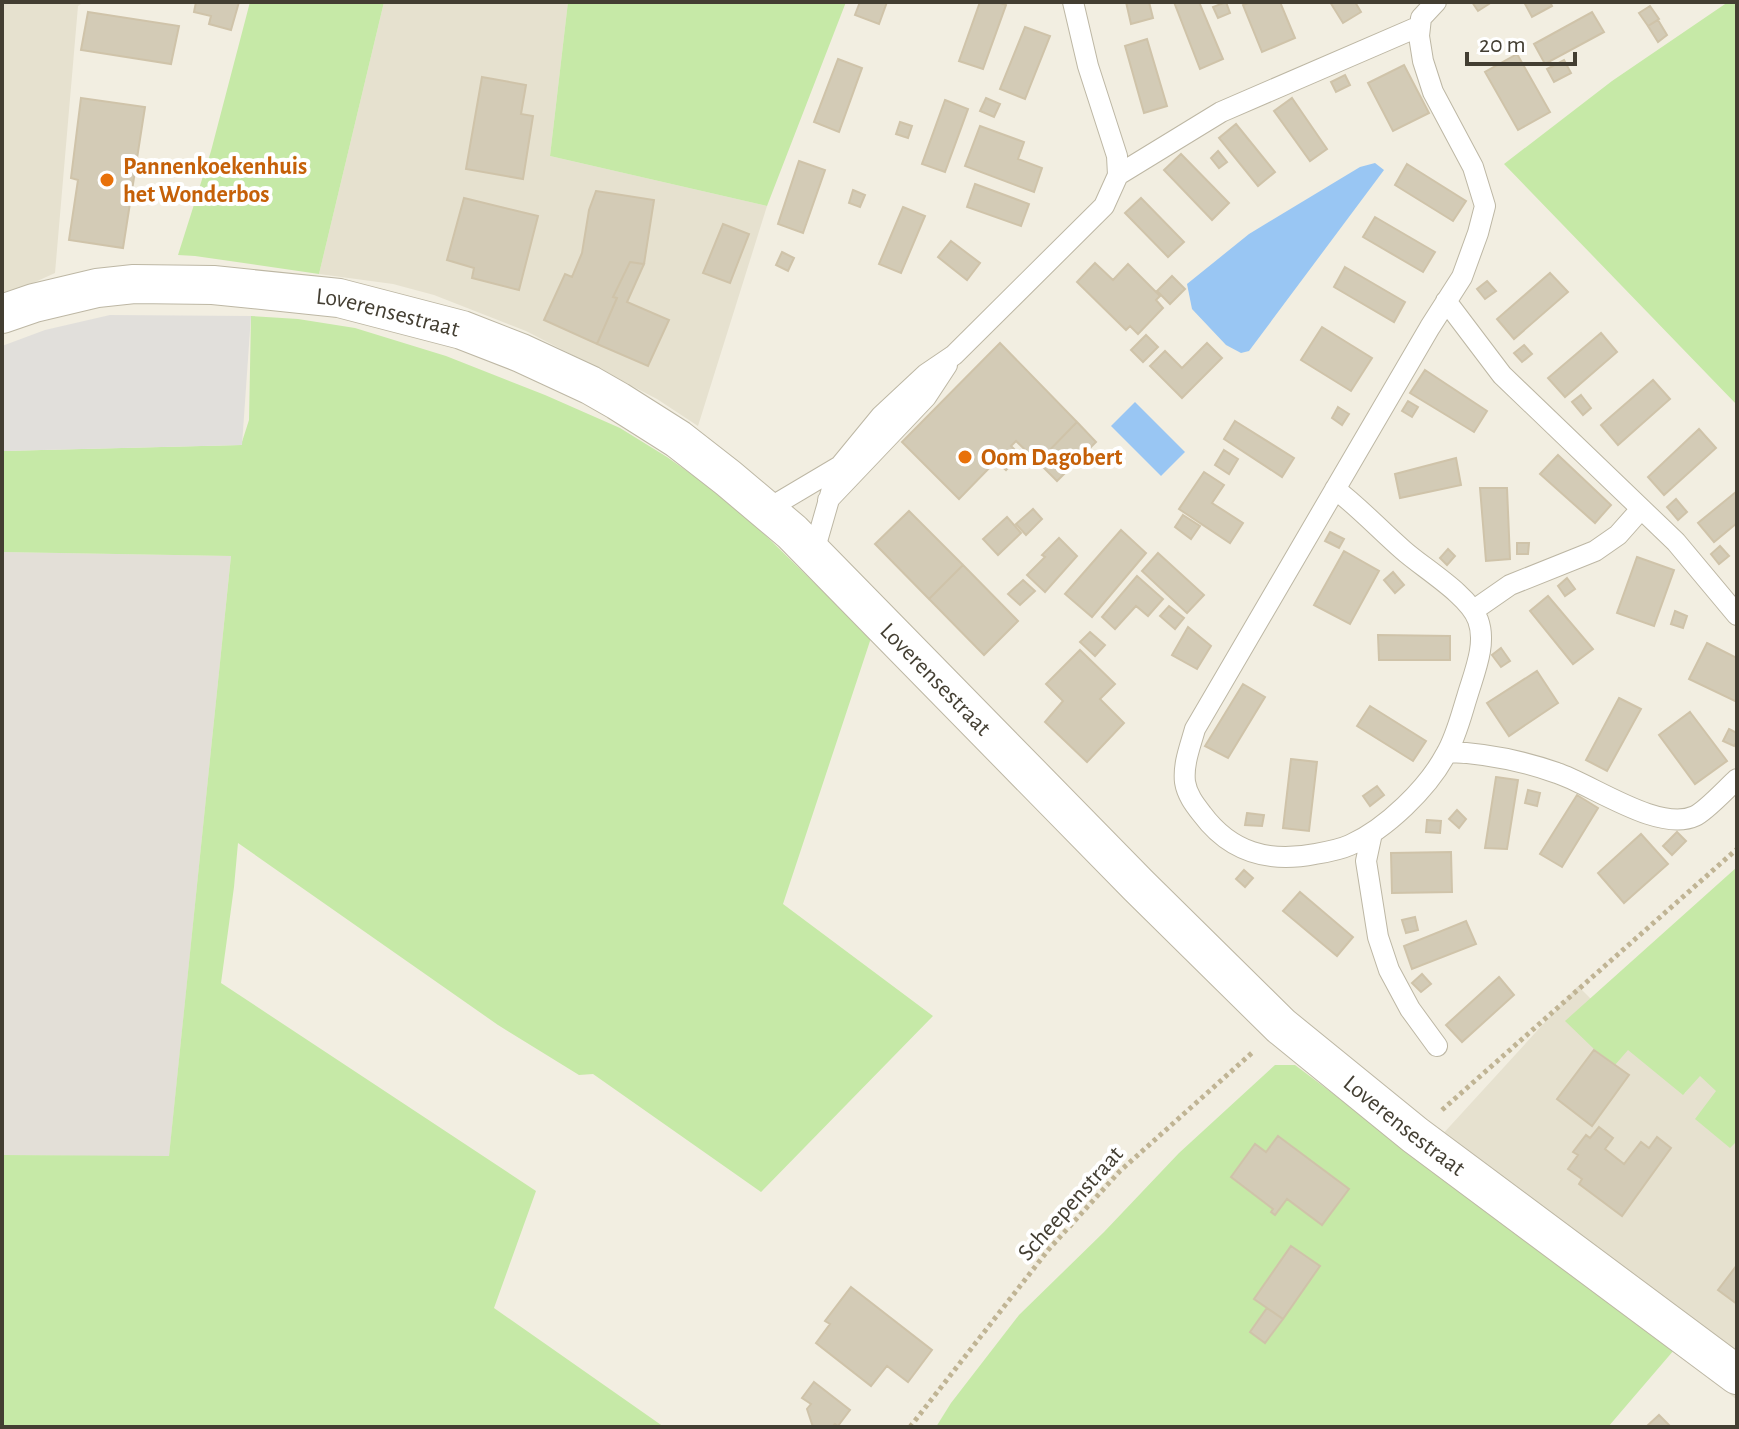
<svg xmlns="http://www.w3.org/2000/svg" width="1739" height="1429" font-family="'Alegreya Sans',sans-serif">
<rect width="100%" height="100%" fill="#f2eee1"/>
<!-- residential -->
<path fill="#e6e1cf" d="M2 2H84L78 6 55 273 2 297Z
M384 2H568L550 156 767 206 698 426 657 399 526 331 434 295 393 284 319 274Z
M1578 986 1685 1093 1737 1022V1400L1430 1148Z"/>
<!-- industrial -->
<path fill="#e3dfd7" d="M2 552 231 556 169 1157 2 1155Z"/>
<!-- green -->
<path fill="#c6e9a7" d="M250 2H384L319 274 195 256 178 255 211 151Z
M568 2H846L767 206 550 156Z
M1728 2H1737V405L1504 164 1612 81Z
M251 316 298 319 355 328 446 356 545 395 620 428 667 457 731 502 871 638 783 904 933 1016 761 1192 593 1074 579 1075 498 1025 238 843 234 887 221 983 536 1191 494 1308 664 1427H2V1155L169 1156 231 556 2 552V451L241 445 249 420Z
M1737 867V1141L1730 1148 1695 1119 1716 1091 1700 1076 1683 1095 1628 1050 1615 1065 1594 1049 1565 1021Z
M1275 1065H1295L1674 1350 1608 1427H936L951 1403 1019 1315 1104 1232 1179 1153Z"/>
<!-- parking -->
<path fill="#e1dfdb" d="M110 315 251 316 242 445 2 451V346L45 330Z"/>
<!-- water -->
<path fill="#99c6f3" d="M1375 163 1384 170 1249 351 1241 353 1226 345 1192 309 1187 284 1249 234 1360 167Z
M1135 402 1185 452 1161 476 1111 426Z"/>
<!-- building -->
<path fill="#d3cbb6" stroke="#cfc3a9" stroke-width="2" d="M196 2H239L231 30 209 24 211 16 194 12Z
M860 2H887L879 24 855 15Z
M980 2H998L1006 5 983 69 959 61Z
M1126 2H1149L1153 18 1131 24Z
M1174 2H1199L1223 59 1200 69Z
M1226 2 1230 13 1218 18 1213 7Z
M1251 2H1280L1295 38 1262 52 1243 5Z
M1330 2H1355L1361 12 1343 23Z
M1472 2H1488L1489 4 1478 11Z
M1524 2H1550L1552 6 1532 17Z
M1650 6 1659 19 1648 26 1639 13Z
M88 12 179 26 171 64 81 50Z
M1592 12 1604 32 1545 64 1534 44Z
M1658 20 1667 35 1658 42 1648 26Z
M1025 27 1050 36 1025 99 1000 89Z
M1147 39 1167 106 1144 113 1125 46Z
M1517 54 1550 112 1518 130 1485 72Z
M838 59 862 68 839 132 814 122Z
M1564 60 1571 73 1554 82 1547 69Z
M1404 65 1429 113 1393 131 1368 83Z
M1345 75 1350 85 1336 92 1331 82Z
M482 77 526 85 521 114 533 116 523 179 466 169Z
M81 98 145 107 123 248 69 240 78 180 71 178Z
M986 98 1000 104 994 117 980 111Z
M1292 98 1327 149 1310 161 1274 111Z
M945 100 968 109 945 172 922 164Z
M900 122 912 126 908 138 896 134Z
M1236 124 1275 172 1258 186 1219 138Z
M980 126 1024 142 1018 159 1042 168 1034 192 965 166Z
M1218 151 1227 162 1219 168 1211 158Z
M1181 154 1229 203 1212 220 1164 170Z
M799 161 825 170 803 233 778 224Z
M1407 164 1466 201 1453 221 1395 185Z
M975 184 1029 204 1021 226 967 207Z
M853 190 865 195 860 207 849 203Z
M596 191 654 200 644 264 630 262 613 297 617 298 597 344 544 320 565 274 572 277 582 253 589 210Z
M464 198 538 216 519 290 472 278 474 268 447 260Z
M1141 198 1184 242 1168 257 1125 213Z
M903 207 925 216 901 273 879 264Z
M1375 217 1435 252 1423 272 1363 237Z
M723 224 749 234 730 283 703 273Z
M951 241 980 263 967 280 938 257Z
M782 252 794 258 788 271 776 265Z
M630 262 644 264 627 302 669 320 648 366 597 344 617 298 613 297Z
M1095 263 1113 280 1128 264 1160 296 1156 300 1163 308 1138 334 1130 326 1126 330 1077 282Z
M1345 267 1405 302 1394 322 1334 287Z
M1550 273 1568 292 1514 339 1497 319Z
M1172 276 1185 289 1170 304 1157 291Z
M1487 281 1496 291 1485 299 1477 289Z
M1322 327 1372 358 1351 391 1301 360Z
M1601 333 1617 352 1565 397 1548 378Z
M1146 335 1158 347 1143 362 1131 350Z
M1000 343 1077 422 1038 462 1016 441 1011 446 1020 455 1006 470 996 461 959 499 902 442Z
M1207 343 1222 358 1182 398 1150 366 1165 351 1182 368Z
M1524 345 1532 354 1522 362 1514 353Z
M1425 370 1487 411 1474 432 1410 393Z
M1653 380 1670 399 1618 445 1601 425Z
M1581 395 1591 408 1583 415 1572 402Z
M1408 401 1418 407 1412 417 1402 411Z
M1338 407 1349 414 1342 425 1332 418Z
M1235 421 1294 458 1282 477 1224 439Z
M1077 422 1096 442 1057 481 1038 462Z
M1699 429 1716 448 1664 495 1648 477Z
M1224 450 1238 459 1229 474 1215 465Z
M1558 455 1611 505 1595 523 1540 474Z
M1456 458 1461 485 1400 498 1395 474Z
M1204 472 1224 485 1212 503 1243 523 1230 543 1179 509Z
M1480 488H1507L1510 559 1486 561Z
M1737 491V523L1714 542 1698 523Z
M1676 499 1687 512 1678 520 1667 507Z
M1033 509 1042 519 1026 535 1016 524Z
M909 511 963 565 929 599 875 544Z
M1183 515 1200 526 1191 539 1175 527Z
M1007 517 1021 533 998 555 983 539Z
M1121 530 1146 553 1092 617 1065 594Z
M1330 532 1344 539 1339 548 1325 541Z
M1059 538 1077 556 1045 592 1027 575 1045 557 1042 555Z
M1517 543H1529L1528 554H1517Z
M1720 546 1729 556 1719 564 1711 554Z
M1448 549 1455 556 1447 565 1440 558Z
M1344 551 1379 571 1350 624 1314 605Z
M1158 553 1204 595 1187 613 1142 571Z
M1637 557 1674 570 1654 626 1617 613Z
M963 565 1018 621 984 655 929 599Z
M1393 572 1404 585 1395 593 1384 580Z
M1137 576 1163 599 1148 616 1136 606 1115 629 1102 617Z
M1567 578 1575 589 1565 596 1558 586Z
M1023 580 1035 591 1020 605 1008 594Z
M1548 596 1593 649 1573 664 1530 611Z
M1169 606 1184 618 1175 629 1160 616Z
M1675 611 1687 616 1683 628 1671 624Z
M1188 627 1211 646 1197 669 1172 655Z
M1090 632 1105 645 1095 656 1080 642Z
M1378 635 1450 636V660H1379Z
M1707 643 1737 658V702L1689 679Z
M1501 648 1510 661 1501 667 1492 655Z
M1080 650 1115 684 1100 699 1124 723 1087 762 1045 722 1063 701 1046 684Z
M1537 671 1558 703 1509 736 1487 703Z
M1243 684 1265 697 1228 758 1205 746Z
M1619 698 1641 709 1607 771 1586 760Z
M1370 706 1426 741 1413 761 1357 726Z
M1690 712 1727 761 1695 784 1659 735Z
M1729 729 1737 733V741L1734 746 1723 741Z
M1291 759 1317 762 1309 831 1283 828Z
M1496 777 1518 780 1507 849 1485 848Z
M1377 786 1384 795 1370 806 1363 796Z
M1528 790 1540 793 1537 806 1525 803Z
M1577 795 1598 808 1562 867 1540 854Z
M1457 810 1466 819 1459 828 1449 819Z
M1247 813 1264 815 1262 826 1245 825Z
M1427 820 1441 821 1440 833 1426 832Z
M1677 832 1686 841 1672 855 1663 846Z
M1641 834 1668 864 1624 903 1598 873Z
M1451 852 1452 892 1392 893 1391 853Z
M1244 870 1253 878 1245 887 1236 879Z
M1300 892 1353 937 1337 956 1283 911Z
M1415 917 1418 930 1406 933 1402 920Z
M1466 921 1476 944 1412 969 1404 946Z
M1422 974 1431 984 1421 992 1412 983Z
M1499 977 1514 995 1462 1042 1446 1025Z
M1594 1050 1629 1075 1592 1126 1557 1099Z
M1599 1127 1613 1138 1605 1149 1624 1164 1641 1142 1649 1148 1657 1137 1671 1148 1622 1216 1579 1184 1582 1179 1568 1169 1578 1155 1573 1152 1586 1135 1590 1138Z
M1278 1136 1349 1189 1322 1225 1287 1199 1275 1215 1271 1212 1273 1209 1231 1177 1255 1144 1266 1152Z
M1291 1246 1320 1266 1283 1319 1254 1299Z
M1737 1265V1304L1718 1290Z
M851 1287 932 1350 908 1382 887 1366 871 1386 816 1343 830 1324 825 1321Z
M1267 1308 1283 1319 1265 1343 1250 1332Z
M814 1382 850 1410 838 1426 835 1424 833 1426 835 1427H813L807 1409 811 1404 802 1398Z
M1659 1415 1671 1427H1646Z"/>
<g fill="none" stroke-linecap="round" stroke-linejoin="round">
<defs>
<path id="service" d="M1118 175 1221 112 1420 26
M1446 301 1502 375 1676 542 1737 615
M1335 489C1360 508 1380 530 1403 550 1423 568 1469 595 1478 620 1487 644 1474 673 1467 697 1461 716 1456 737 1446 754 1428 788 1386 829 1350 845 1339 850 1327 852 1315 854 1269 863 1231 853 1202 814 1195 805 1187 795 1185 782 1183 764 1190 747 1195 729L1430 327 1462 277 1478 233 1485 206 1473 167 1433 92 1423 61 1419 36 1421 18 1436 2
M828 500 926 397 947 365
M766 510 840 466 881 416 926 374 954 355 1104 206 1118 175 1117 156 1088 66 1073 2
M813 555 832 489
M1474 610 1510 585 1595 551 1618 535 1641 509
M1447 752C1486 753 1520 760 1557 773 1591 784 1659 833 1695 816 1706 811 1727 788 1737 779
M1372 833 1366 861 1378 937 1389 970 1410 1009 1437 1046"/>
<g id="minor">
<path id="s1" d="M2 314 34 303 97 288 134 284 213 285 339 298 462 330 521 353 590 385 618 401 678 439 728 478 792 532 1139 886 1281 1026 1415 1135 1737 1375"/>
</g>
</defs>
<!-- service casing -->
<use href="#service" stroke="#bdb7a4" stroke-width="22"/>
<!-- minor casing -->
<use href="#minor" stroke="#bdb7a4" stroke-width="40"/>
<!-- path -->
<path stroke="#c0b494" stroke-width="5" stroke-dasharray="4 4" stroke-linecap="butt" d="M1442 1110 1737 849
M910 1427 1049 1249 1120 1171 1254 1051"/>
<!-- service -->
<use href="#service" stroke="#fff" stroke-width="20"/>
<!-- minor -->
<use href="#minor" stroke="#fff" stroke-width="38"/>
</g>
<!-- markers -->
<g fill="#e8710a" stroke="#fff" stroke-width="3">
<circle cx="107" cy="180" r="8"/>
<circle cx="965" cy="457" r="8"/>
</g>
<g text-anchor="middle" stroke-width="8" stroke-linejoin="round" paint-order="stroke">
<!-- food labels -->
<g font-size="24" font-weight="bold" fill="#c56008" stroke="#fff" text-anchor="start">
<text x="123" y="174">Pannenkoekenhuis<tspan x="123" dy="28">het Wonderbos</tspan></text>
<text x="981" y="465">Oom Dagobert</text>
</g>
<!-- street labels -->
<g font-size="24" fill="#433e32" stroke="#fff">
<text dy="8" stroke="none"><textPath href="#s1" startOffset="392">Loverensestraat</textPath></text>
<text dy="8" stroke="none"><textPath href="#s1" startOffset="1064">Loverensestraat</textPath></text>
<text dy="8" stroke="none"><textPath href="#s1" startOffset="1712">Loverensestraat</textPath></text>
<text transform="translate(1070 1203) rotate(-48)" y="8">Scheepenstraat</text>
</g>
</g>
<!-- border -->
<rect width="1739" height="1429" fill="none" stroke="#433e32" stroke-width="8"/>
<!-- scale -->
<path d="M1467 52v12h108v-12" fill="none" stroke="#433e32" stroke-width="4"/>
<text x="1479" y="52" font-size="24" fill="#433e32" stroke="#ffffff" stroke-width="6" paint-order="stroke">20 m</text>
</svg>
